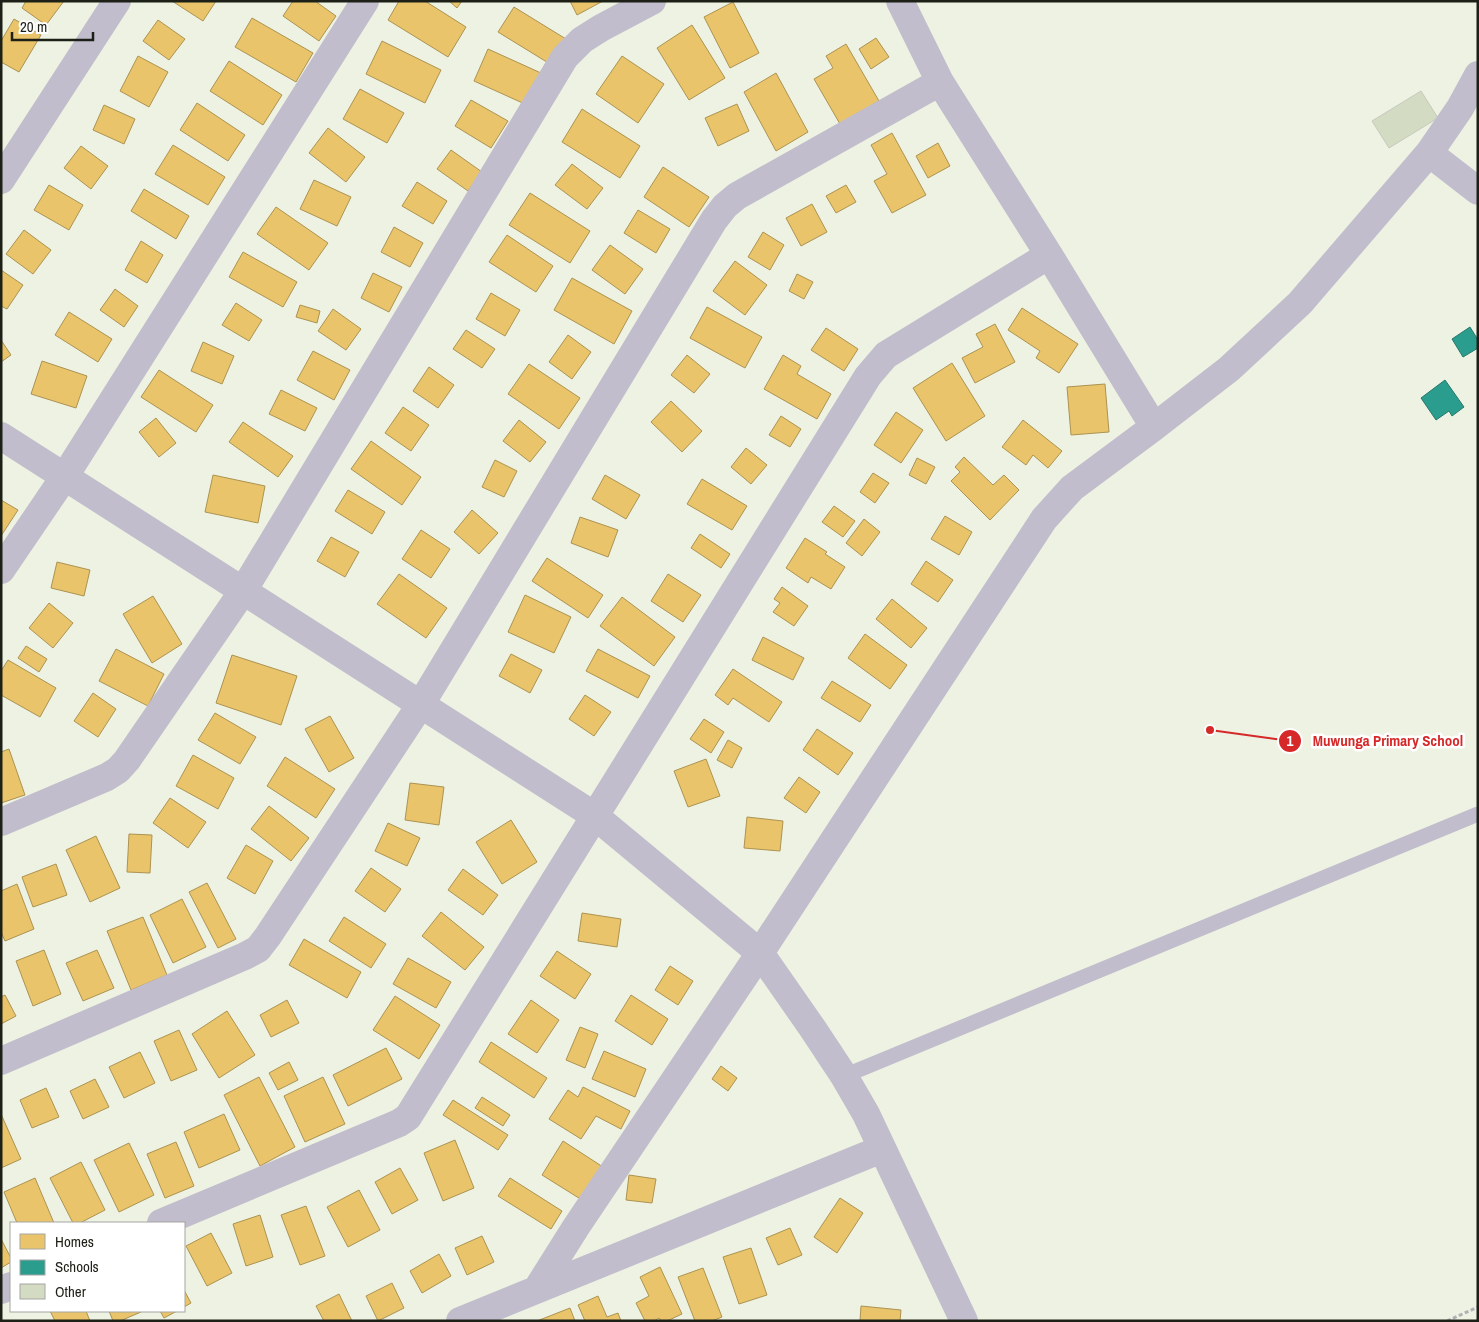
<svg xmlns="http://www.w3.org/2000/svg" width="1479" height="1322" font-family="'Archivo Narrow',sans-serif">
<rect width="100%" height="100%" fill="#edf2e2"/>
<!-- homes -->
<path fill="#e9c46a" stroke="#ac9351" d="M26 1H64L46 25 22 8Z
M172 1H216L203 21Z
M293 1H315L336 16 319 41 283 16Z
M399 1H425L466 27 448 57 388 20Z
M449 1H462L457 8Z
M570 1H603L577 15Z
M733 2 759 53 730 68 704 17Z
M514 7 566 39 550 64 498 32Z
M252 18 313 53 296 82 235 47Z
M14 19 41 35 19 72 1 62V41Z
M158 20 185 39 169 60 143 41Z
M692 25 725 78 689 100 657 48Z
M876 38 889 57 871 69 859 49Z
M382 41 441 70 425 103 366 74Z
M846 44 879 101 840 124 814 79 833 68 826 56Z
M488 49 541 73 527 105 474 81Z
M138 56 168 72 149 107 120 91Z
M622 56 664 84 638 123 596 94Z
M229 61 282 95 263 125 210 91Z
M776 73 808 132 776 151 744 92Z
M360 89 404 113 387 143 343 119Z
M471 100 508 121 491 148 455 126Z
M197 103 245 135 228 161 180 130Z
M737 104 749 131 718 146 705 118Z
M104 105 135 119 124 144 93 130Z
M582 109 640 146 620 178 562 142Z
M328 128 365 157 346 182 309 153Z
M892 133 926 195 892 213 874 181 887 174 871 145Z
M938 143 950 166 928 178 916 156Z
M173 145 225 177 208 205 155 174Z
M81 146 108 166 91 189 64 168Z
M451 150 482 172 468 191 437 169Z
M572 164 603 188 587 209 555 185Z
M663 167 709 197 689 227 644 197Z
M314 180 351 197 337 226 300 209Z
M417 182 447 201 433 224 402 206Z
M49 185 83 205 69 230 34 210Z
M846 185 856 202 836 213 826 196Z
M144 189 189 216 176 239 131 211Z
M530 193 590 231 570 263 509 225Z
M812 204 827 232 801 246 786 218Z
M276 207 328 243 309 270 257 234Z
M638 210 670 229 656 253 624 233Z
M394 227 423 243 410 267 381 252Z
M24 230 51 250 33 274 6 254Z
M763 232 784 245 770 270 748 257Z
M507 235 553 266 536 292 489 262Z
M141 241 163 255 147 283 125 270Z
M610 245 643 269 625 294 592 270Z
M243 252 297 282 283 307 229 277Z
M735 261 767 285 745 315 713 291Z
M1 270 23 285 7 309 1 306Z
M373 273 402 287 389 312 361 298Z
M797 274 813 282 804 299 789 291Z
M572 278 632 311 614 344 554 310Z
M115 289 138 306 124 327 100 310Z
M491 293 520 310 505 336 476 319Z
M236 303 262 320 249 341 222 325Z
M300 305 320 311 317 323 296 317Z
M707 307 762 337 745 368 690 338Z
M1022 308 1078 344 1059 373 1036 358 1040 351 1008 330Z
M333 309 361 329 346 350 318 331Z
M69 312 112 339 98 362 55 335Z
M995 324 1015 362 975 383 962 358 983 347 976 334Z
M826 328 858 349 844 371 811 350Z
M466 330 495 349 482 368 453 349Z
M568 335 591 352 572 379 549 362Z
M1 340 11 355 1 362Z
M203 342 234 356 222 384 191 371Z
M313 351 350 370 334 400 297 380Z
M687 355 710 374 694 393 671 375Z
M783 355 801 366 797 374 831 394 817 419 764 389Z
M42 361 87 376 76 408 31 394Z
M952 363 985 416 946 441 913 388Z
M529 364 580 398 559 429 508 394Z
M429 367 454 385 438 408 413 391Z
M159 370 213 405 196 432 141 397Z
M1105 384 1109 432 1071 435 1067 387Z
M281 390 317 408 305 431 269 414Z
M671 401 702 431 682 452 651 422Z
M403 407 429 425 411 451 385 433Z
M896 412 923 430 901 463 874 445Z
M781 416 801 429 790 447 769 435Z
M156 418 176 443 159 457 139 432Z
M519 420 546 442 530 462 503 441Z
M1023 420 1062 451 1048 468 1033 455 1026 465 1002 447Z
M243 422 293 456 278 477 229 442Z
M371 441 421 477 402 505 351 469Z
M746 448 767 465 751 484 731 467Z
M964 457 993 485 1004 475 1019 490 990 520 951 481 960 472 955 467Z
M917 458 935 467 926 484 909 475Z
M495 460 517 471 504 497 482 487Z
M873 473 889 483 875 503 860 492Z
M213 475 265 486 258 523 205 512Z
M605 475 640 495 626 519 592 499Z
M702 479 747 506 732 530 687 504Z
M348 490 385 512 372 534 335 511Z
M1 500 18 510 1 536Z
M834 506 855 521 843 537 822 522Z
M472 510 498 533 479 554 454 532Z
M945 516 972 532 959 555 931 539Z
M580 517 618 530 608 557 571 543Z
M864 519 880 532 862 556 846 543Z
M421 530 450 549 431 578 402 559Z
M700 534 730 554 721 568 691 548Z
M331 537 359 552 345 577 317 561Z
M805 538 827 552 825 554 845 567 831 589 811 577 808 583 786 568Z
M547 558 603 595 588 618 532 581Z
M926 561 953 580 938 602 911 584Z
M57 562 90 570 84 596 51 588Z
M399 574 447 608 426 638 377 604Z
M668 574 701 595 683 622 651 601Z
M782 587 808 606 794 626 773 612 780 603 774 599Z
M525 595 571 617 554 653 508 632Z
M153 596 182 644 152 663 123 614Z
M622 597 675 637 654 666 600 626Z
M892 599 927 628 911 648 876 619Z
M49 603 73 623 53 648 29 628Z
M865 634 907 665 890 689 848 658Z
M763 637 804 658 793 680 752 660Z
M26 646 47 659 39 672 18 658Z
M116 649 164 674 148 706 99 681Z
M598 649 650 676 638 698 586 671Z
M511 654 542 670 530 693 499 676Z
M232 655 297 676 281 725 216 703Z
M8 660 56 688 40 717 1 695V671Z
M733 669 782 702 769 722 733 698 728 705 715 695Z
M832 681 871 705 860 722 821 698Z
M93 693 116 709 98 737 74 721Z
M585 695 611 712 594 736 569 719Z
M215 713 256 737 240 764 198 740Z
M330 716 354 758 329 772 305 729Z
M704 719 724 732 711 753 690 739Z
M817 729 853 753 838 775 803 750Z
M728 740 742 748 732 768 717 760Z
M9 749 25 795 1 803V752Z
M193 755 234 778 218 809 176 786Z
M285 757 335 789 316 818 267 786Z
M706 759 720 796 688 807 674 771Z
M799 777 820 792 806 813 784 798Z
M410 783 444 787 439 825 405 820Z
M170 798 206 822 188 848 153 823Z
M269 806 309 838 291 861 251 829Z
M747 817 783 821 780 851 744 848Z
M511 820 537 862 502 884 476 842Z
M388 823 420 838 407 866 375 851Z
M129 834 152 835 150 873 127 872Z
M96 836 120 888 90 902 66 850Z
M246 845 273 861 255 894 227 878Z
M56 864 67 895 33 907 22 877Z
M371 868 401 889 385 912 355 891Z
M463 869 498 895 483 915 448 890Z
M207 883 236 939 218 948 189 892Z
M17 884 34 929 5 941 1 932V891Z
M182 899 206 947 173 963 150 915Z
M441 912 484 947 465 970 422 936Z
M582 913 621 919 617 947 578 941Z
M143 917 167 975 131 990 107 931Z
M344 917 386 944 371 968 329 941Z
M304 939 361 972 347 998 289 965Z
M44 950 61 994 33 1006 16 961Z
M97 950 114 988 83 1001 66 963Z
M557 951 591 974 575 999 540 976Z
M408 958 451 982 436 1008 393 984Z
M670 966 693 981 678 1005 655 990Z
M5 995 16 1016 1 1024V997Z
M631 995 668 1019 652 1045 615 1021Z
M395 996 440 1025 419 1059 373 1030Z
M287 1000 299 1023 271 1037 260 1015Z
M531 1000 559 1020 537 1053 508 1034Z
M227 1011 255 1055 219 1078 192 1034Z
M580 1027 598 1034 585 1068 566 1060Z
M179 1030 197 1070 171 1081 154 1041Z
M491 1042 547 1078 534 1098 479 1062Z
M386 1048 402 1079 348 1106 333 1075Z
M604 1051 646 1069 635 1097 592 1079Z
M140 1052 155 1083 124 1098 109 1067Z
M289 1062 298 1080 278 1090 269 1073Z
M721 1066 737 1078 728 1091 712 1079Z
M259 1077 295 1147 260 1166 224 1095Z
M323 1077 345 1124 305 1142 284 1096Z
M95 1079 109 1107 83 1119 70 1091Z
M583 1087 630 1111 621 1129 596 1116 581 1139 549 1119 568 1090 578 1097Z
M46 1088 59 1117 32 1128 20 1100Z
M482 1097 510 1115 503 1126 475 1108Z
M453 1100 508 1135 498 1150 443 1115Z
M1 1114 21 1159 1 1168Z
M224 1114 240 1150 199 1168 184 1132Z
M455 1140 474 1188 443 1201 424 1153Z
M563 1141 603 1167 582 1200 542 1175Z
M176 1142 194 1186 165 1198 147 1154Z
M129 1143 154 1195 119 1212 94 1160Z
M81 1162 105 1210 80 1223H73L50 1178Z
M400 1168 418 1200 392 1214 375 1182Z
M629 1175 656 1179 652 1203 626 1200Z
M35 1178 54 1223H17L4 1192Z
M510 1178 562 1211 551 1229 498 1196Z
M359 1190 380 1230 348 1247 327 1207Z
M840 1198 863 1213 837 1253 814 1237Z
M306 1206 325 1256 300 1265 281 1215Z
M260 1215 273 1257 246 1266 233 1224Z
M790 1228 802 1255 778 1265 766 1238Z
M211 1233 232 1273 207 1286 186 1246Z
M482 1236 494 1262 467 1275 455 1248Z
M1 1239 11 1258V1262L1 1268Z
M751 1248 767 1295 739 1304 723 1257Z
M439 1254 451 1276 422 1293 410 1271Z
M660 1267 682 1314 667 1321H661L659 1318 654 1321H645L636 1303 649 1296 640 1277Z
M703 1268 722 1317 712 1321H695L678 1277Z
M392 1283 404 1308 378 1321 366 1296Z
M184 1290 191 1303 184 1307Z
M339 1294 352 1321H324L316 1306Z
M598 1296 607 1317 618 1313 621 1321H585L578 1305Z
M861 1306 901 1310 900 1321H860Z
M570 1308 575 1321H537Z
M50 1311H86L90 1321H55Z
M109 1311H140L141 1312 120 1321H113Z
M160 1311H177L164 1318Z"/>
<!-- schools -->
<path fill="#2a9d8f" stroke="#26786b" d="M1470 327 1478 340V348L1463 357 1452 339Z
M1445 380 1464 407 1452 416 1449 411 1436 420 1421 398Z"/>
<!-- building -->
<path fill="#d3dbc2" stroke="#c6cabe" d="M1421 91 1438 118 1389 148 1372 121Z"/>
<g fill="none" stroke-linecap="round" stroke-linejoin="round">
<!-- path -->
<path stroke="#b2b0b6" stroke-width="3" stroke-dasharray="4 2.5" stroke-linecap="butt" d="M1447 1321 1478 1307"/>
<!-- service -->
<path stroke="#c1bdcc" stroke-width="15" d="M844 1076 1478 814"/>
<!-- minor -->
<path stroke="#c1bdcc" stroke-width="28" d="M1429 153 1478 191
M1 180 117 1
M1154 427 1229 369 1300 303 1429 153 1460 108 1478 75
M1 436 595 816 760 953 813 1029 844 1076 866 1114 964 1321
M1 570 65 476 365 1
M1 822 107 777 118 770 127 760 243 591 565 57 582 40 601 28 652 1
M1 1061 245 956 258 949 268 936 421 704 714 220 725 206 737 196 940 82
M161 1223 399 1123 408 1117 868 376 886 355 1049 255
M537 1289 576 1227 760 953 1044 519 1072 488 1154 427 1049 255 940 82 900 1
M1 1290 11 1286
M460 1321 882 1149"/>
</g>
<!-- callouts -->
<path fill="none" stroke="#d62828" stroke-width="2" d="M1210 730L1290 741"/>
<g fill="#d62828" stroke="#fff" stroke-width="2">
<circle cx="1210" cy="730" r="5"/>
<circle cx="1290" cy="741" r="12"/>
</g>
<g font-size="15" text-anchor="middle" font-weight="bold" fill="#fff">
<text x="1290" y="746">1</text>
</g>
<g font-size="15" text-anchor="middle" font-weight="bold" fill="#d62828" stroke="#fff" stroke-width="5" stroke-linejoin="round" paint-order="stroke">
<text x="1388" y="746">Muwunga Primary School</text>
</g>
<!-- border -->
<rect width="1479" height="1322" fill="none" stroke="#1d2016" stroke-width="5"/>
<!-- legend -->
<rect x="10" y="1222" width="175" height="90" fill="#ffffff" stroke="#a5a6a2"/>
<rect x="20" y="1234" width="25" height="15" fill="#e9c46a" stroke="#a5a6a2"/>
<text x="55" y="1247" font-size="15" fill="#1d2016">Homes</text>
<rect x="20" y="1260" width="25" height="15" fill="#2a9d8f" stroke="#a5a6a2"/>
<text x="55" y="1272" font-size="15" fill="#1d2016">Schools</text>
<rect x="20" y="1284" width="25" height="15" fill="#d3dbc2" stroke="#a5a6a2"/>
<text x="55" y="1297" font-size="15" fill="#1d2016">Other</text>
<!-- scale -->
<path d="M12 32v8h81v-8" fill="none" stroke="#1d2016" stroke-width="2.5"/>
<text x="20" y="32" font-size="15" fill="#1d2016" stroke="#ffffff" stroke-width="4" paint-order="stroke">20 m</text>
</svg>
